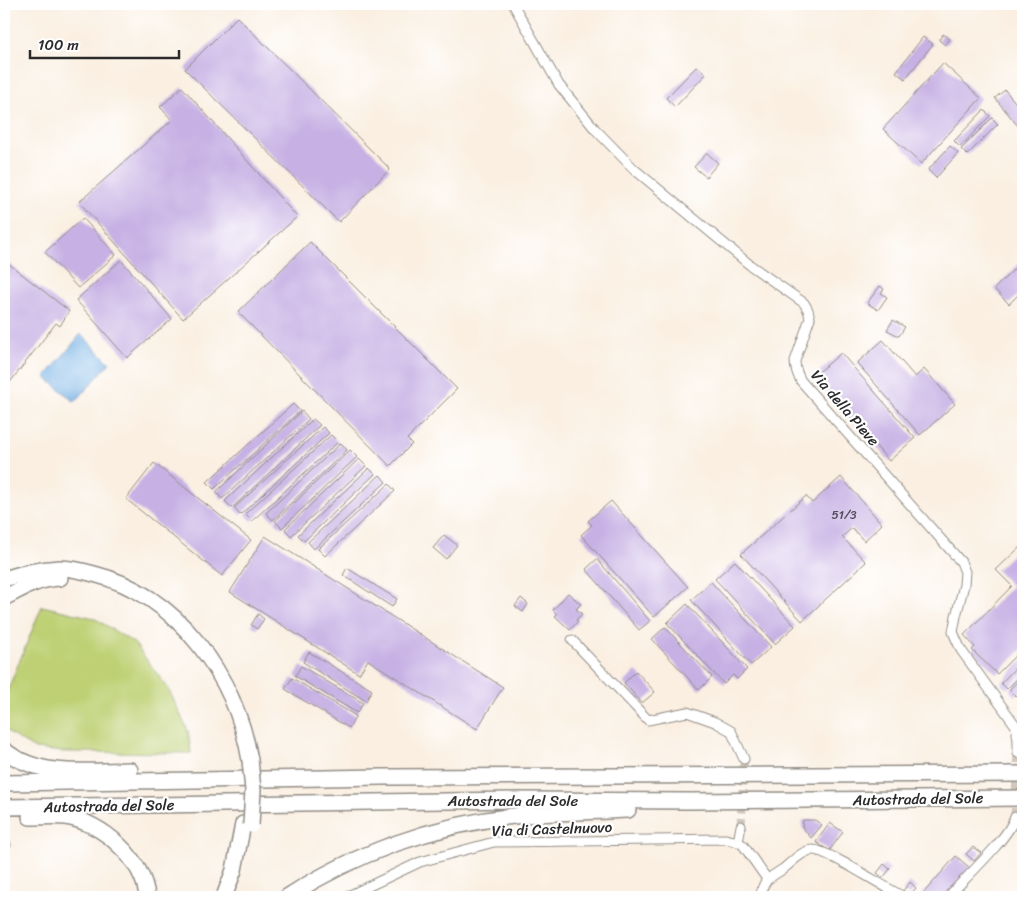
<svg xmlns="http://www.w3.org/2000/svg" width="1027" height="901" font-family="Sriracha,sans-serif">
<rect width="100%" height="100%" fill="#fff"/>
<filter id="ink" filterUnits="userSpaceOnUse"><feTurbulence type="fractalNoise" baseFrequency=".02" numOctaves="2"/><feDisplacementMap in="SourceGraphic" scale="10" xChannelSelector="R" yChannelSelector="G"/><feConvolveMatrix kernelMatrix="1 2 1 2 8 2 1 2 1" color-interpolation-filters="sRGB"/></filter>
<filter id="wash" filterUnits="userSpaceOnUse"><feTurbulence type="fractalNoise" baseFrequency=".0096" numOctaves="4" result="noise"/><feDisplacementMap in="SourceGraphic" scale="20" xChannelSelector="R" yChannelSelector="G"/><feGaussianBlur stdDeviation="1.12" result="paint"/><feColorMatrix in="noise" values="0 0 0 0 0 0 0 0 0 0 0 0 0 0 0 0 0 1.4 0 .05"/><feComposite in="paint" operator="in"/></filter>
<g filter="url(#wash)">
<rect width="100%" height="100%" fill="#faefe1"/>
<!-- green -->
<path fill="#bed073" stroke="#747e4f" d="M42 606 94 618 134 643 168 688 188 731 191 753 63 752 35 749 10 734 4 726V699Z"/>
<!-- water -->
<path fill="#71aee3" stroke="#4e6c87" d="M81 334 110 363 75 402 45 377Z"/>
<g id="blocks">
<!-- building -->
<path fill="#c7b1e4" d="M237 17 390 169 339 222 185 69Z
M943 34 950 39 945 45 939 40Z
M923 37 933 44 905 79 896 72Z
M943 63 981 98 921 164 883 129Z
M697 66 706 74 675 107 666 98Z
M182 87 297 217 183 319 79 202 172 120 160 107Z
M1005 90 1023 112V132L995 98Z
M984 110 990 116 960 147 954 141Z
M992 118 998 124 967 155 961 149Z
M950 146 958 153 936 178 928 170Z
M707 153 718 163 706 177 694 167Z
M83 218 116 255 78 288 45 252Z
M310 242 457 389 407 439 412 444 390 466 238 312Z
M4 260 69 311 60 326 56 323 4 390Z
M121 260 172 319 127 358 76 300Z
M1023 260V290L1009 304 994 289Z
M880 286 884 289 881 293 887 297 878 310 867 303Z
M893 320 905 327 899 336 887 330Z
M883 340 915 377 924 369 955 404 920 435 857 363Z
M841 353 915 438 889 461 814 376Z
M293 404 300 411 214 489 207 482Z
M302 411 309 419 222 499 216 492Z
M313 419 320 425 232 508 225 501Z
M323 427 329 433 240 515 234 508Z
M331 435 338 442 252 521 245 514Z
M341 443 347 450 273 520 266 513Z
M350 450 357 457 282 528 275 521Z
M359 459 366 466 291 536 285 529Z
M154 463 251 540 222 576 126 499Z
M369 468 375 474 304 541 298 535Z
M380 475 386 482 314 549 308 542Z
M841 477 882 524 864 541 852 528 842 537 866 562 802 621 741 554 806 496 812 503Z
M389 484 395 491 325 556 318 549Z
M611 501 688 587 654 617 581 535 592 525 588 521Z
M444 535 457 545 446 559 433 548Z
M265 536 503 687 477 729 368 660 359 674 230 592Z
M1020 547 1023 550V648L997 674 972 650 975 647 964 635 1012 586 996 570Z
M597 559 650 621 639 630 586 569Z
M735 561 795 626 775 644 715 579Z
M347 568 397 599 392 607 343 575Z
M711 582 771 647 751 665 691 600Z
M568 593 581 604 576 609 582 614 576 620 578 621 570 630 555 616 557 614 553 610Z
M521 598 528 604 523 612 515 606Z
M687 604 747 669 737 679 733 675 724 684 667 623Z
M258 614 264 619 257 629 251 625Z
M665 627 712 677 699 690 652 639Z
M309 652 372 690 366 701 303 662Z
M1023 660V673L1007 689 1001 683Z
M301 666 363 703 357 713 295 676Z
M636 671 655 692 642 703 624 683Z
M1023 676V688L1015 696 1009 690Z
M292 678 356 716 349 728 285 689Z
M803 820H815L822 825 811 838 802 827Z
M830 823 843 832 829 851 816 842Z
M973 847 981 853 974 861 966 854Z
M956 856 970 868 945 897H920Z
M884 864 890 869 883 878 877 873Z
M910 882 916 888 910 895 902 892Z"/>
</g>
</g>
<g filter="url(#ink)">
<use href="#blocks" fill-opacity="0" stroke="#928d86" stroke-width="1"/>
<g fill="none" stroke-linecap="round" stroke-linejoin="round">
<!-- minor-tunnel -->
<path stroke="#d1c8bd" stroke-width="9" stroke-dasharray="9 4.5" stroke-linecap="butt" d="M1015 817 1018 753
M741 826 744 759"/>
<defs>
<path id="minor" d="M513 4 559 85 595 129 634 169 750 265 804 303 808 310 810 318 795 361C795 369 797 374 801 381L961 562 965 572 964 585 956 616 953 632 961 650 1016 726 1018 741V753
M572 640 648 720 687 712 715 722 731 731 744 759
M738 842 741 826
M4 845H6
M346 897 420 862 494 842 726 839 738 842 743 845 767 879
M761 897C762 879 770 878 783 869 791 863 801 851 812 850 826 848 886 889 904 897
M948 897C965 878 1008 839 1015 817"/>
<path id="motorway" d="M4 579C22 573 41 569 60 568 71 568 83 571 94 574 178 595 236 677 250 760
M4 598C22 588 39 579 60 578
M4 750C39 778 87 771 130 770
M4 783 383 777 1023 774
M4 807 516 800 691 801 1023 798
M30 817C42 817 54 816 66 817 102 822 144 860 147 897
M224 897 234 870 243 824
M287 897C355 853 434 825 514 816 552 812 590 812 628 810"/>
</defs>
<!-- minor casing -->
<use href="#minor" stroke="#928d86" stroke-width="11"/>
<!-- motorway casing -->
<use href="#motorway" stroke="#928d86" stroke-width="18"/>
<!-- minor -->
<use href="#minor" stroke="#fff" stroke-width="9"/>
<!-- motorway -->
<use href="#motorway" stroke="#fff" stroke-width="15"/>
<defs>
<path id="motorway-bridge" d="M250 760 253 790 251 825"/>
</defs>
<!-- motorway-bridge casing -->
<use href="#motorway-bridge" stroke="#928d86" stroke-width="18" stroke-linecap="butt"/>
<!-- motorway-bridge -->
<use href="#motorway-bridge" stroke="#fff" stroke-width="15"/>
</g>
</g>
<g text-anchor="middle" stroke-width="4.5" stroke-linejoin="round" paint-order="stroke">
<!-- number labels -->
<g font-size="12" fill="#524c59">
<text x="844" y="519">51/3</text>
</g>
<!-- street labels -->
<g font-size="15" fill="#2b2b2b" stroke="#fff">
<text transform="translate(845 408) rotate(49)" y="5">Via della Pieve</text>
<text transform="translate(918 799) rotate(-1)" y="5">Autostrada del Sole</text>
<text x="513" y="806">Autostrada del Sole</text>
<text transform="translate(109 806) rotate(-1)" y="5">Autostrada del Sole</text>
<text transform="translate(552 829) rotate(-2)" y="5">Via di Castelnuovo</text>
</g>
</g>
<!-- margin -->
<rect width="1027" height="901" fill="none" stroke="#fff" stroke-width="20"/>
<!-- scale -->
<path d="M30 50v8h149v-8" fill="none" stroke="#2b2b2b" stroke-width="2.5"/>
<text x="38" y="50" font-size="15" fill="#2b2b2b" stroke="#ffffff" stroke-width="4" paint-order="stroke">100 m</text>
</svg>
